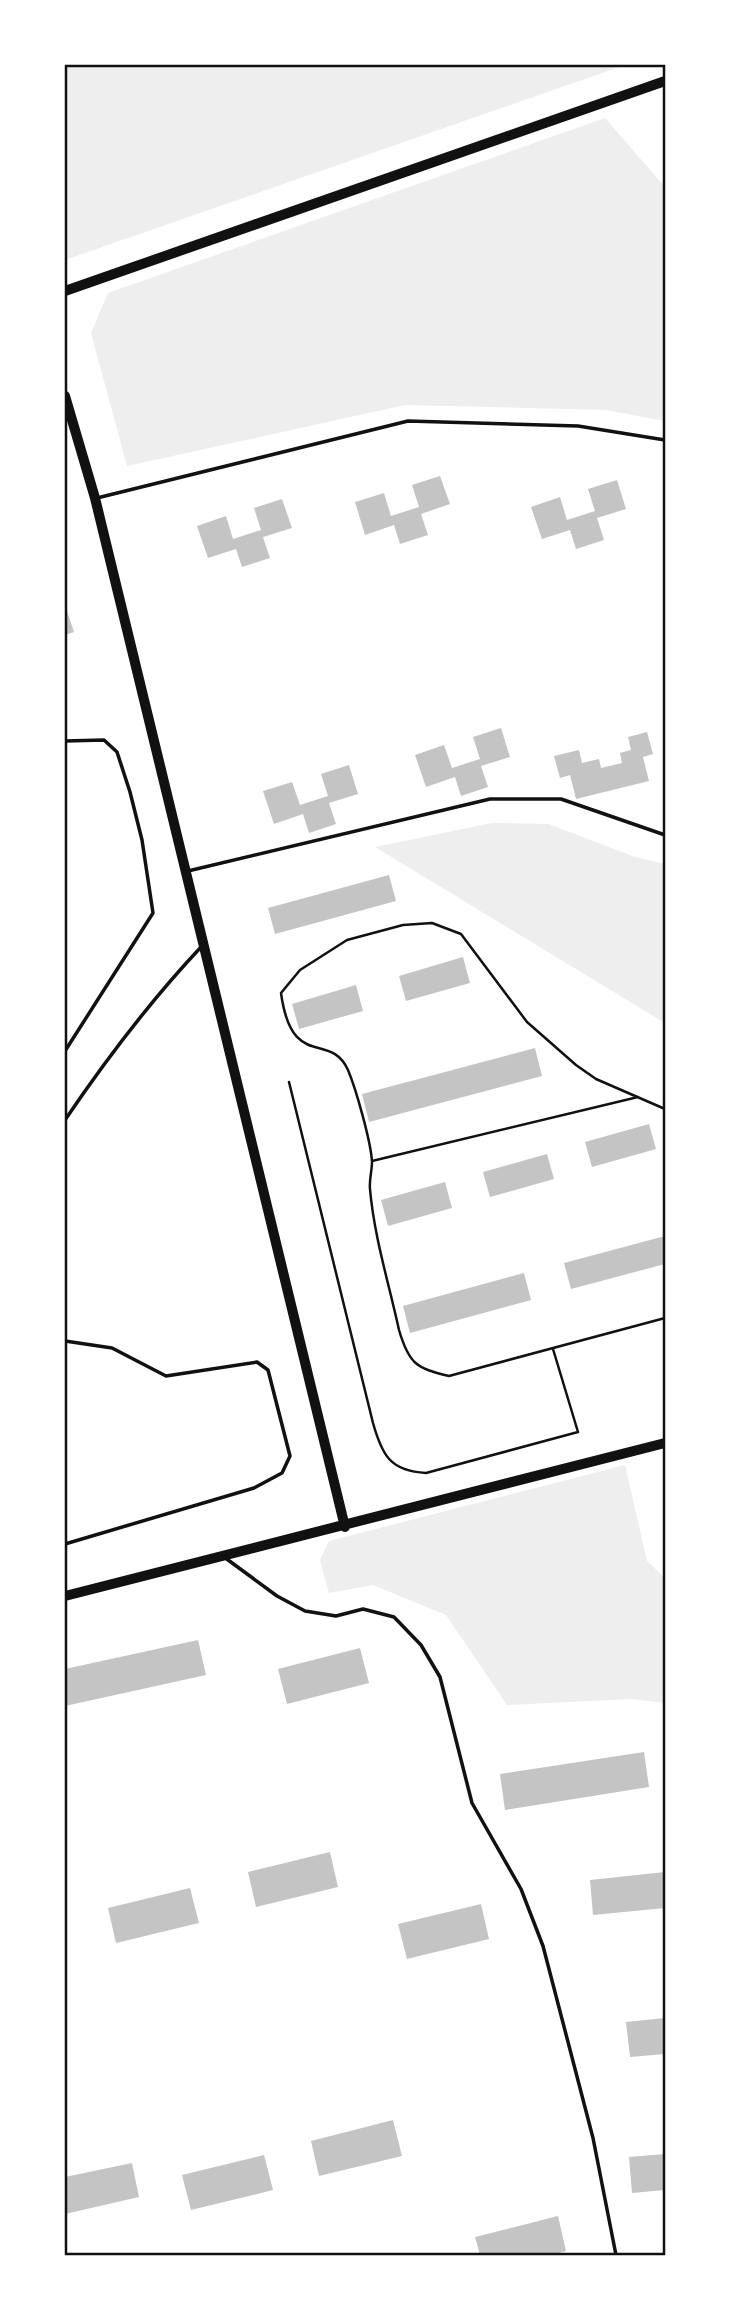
<svg xmlns="http://www.w3.org/2000/svg" width="730" height="2320" font-family="Figtree,sans-serif">
<rect width="100%" height="100%" fill="#fff"/>
<!-- green -->
<path fill="#eee" d="M65 65H625L65 260Z
M605 118 665 187V421L606 410 405 405 127 466 91 333 108 293Z
M492 823 549 824 635 857 665 864V1023L375 847Z
M625 1465 647 1561 665 1578V1703L631 1699 507 1705 446 1615 373 1585 329 1593 320 1560 329 1541Z"/>
<!-- building -->
<path fill="#c4c4c4" d="M440 476 450 504 421 514 428 535 400 544 394 525 365 535 355 502 384 493 391 516 419 507 412 485Z
M617 480 626 509 597 518 604 540 576 549 570 530 542 539 531 507 560 497 567 520 595 511 588 489Z
M282 499 292 528 263 537 270 558 242 567 236 549 208 558 197 526 226 516 233 539 261 530 254 508Z
M65 605 74 632 65 635Z
M501 728 510 757 481 766 488 787 461 796 455 777 426 787 415 755 444 745 452 768 480 759 473 737Z
M647 732 653 754 643 757 649 781 576 799 570 775 560 778 554 756 579 750 582 763 599 759 601 768 622 763 620 753 631 750 628 737Z
M349 765 358 794 329 803 336 824 309 833 303 814 274 824 263 791 292 782 300 805 328 796 321 774Z
M389 875 396 901 275 934 268 908Z
M463 957 470 983 406 1001 399 976Z
M356 985 363 1011 299 1029 292 1004Z
M535 1048 542 1076 369 1122 362 1094Z
M649 1124 656 1149 592 1167 585 1142Z
M547 1154 554 1179 490 1197 483 1172Z
M445 1182 452 1208 388 1226 381 1200Z
M665 1236V1264L571 1289 564 1263Z
M524 1273 531 1300 410 1333 403 1306Z
M198 1640 206 1675 65 1706V1669Z
M360 1648 369 1683 287 1704 278 1669Z
M644 1752 649 1787 505 1810 500 1774Z
M330 1852 338 1887 256 1907 248 1872Z
M665 1872V1908L593 1915 590 1880Z
M190 1888 199 1923 116 1943 108 1908Z
M481 1904 489 1939 407 1959 398 1924Z
M665 2018V2054L630 2057 626 2022Z
M393 2120 402 2156 319 2176 311 2141Z
M665 2154V2190L632 2193 629 2157Z
M264 2155 273 2190 191 2210 182 2175Z
M132 2163 139 2197 65 2214V2177Z
M558 2216 566 2251 551 2255H480L475 2237Z"/>
<g fill="none" stroke-linecap="round" stroke-linejoin="round">
<!-- path -->
<path stroke="#111" stroke-width="2.5" d="M289 1082 373 1423C382 1455 390 1471 426 1473L578 1432 553 1349
M665 1109 596 1079 576 1065 527 1022 461 934 432 923 403 925 347 940 300 970 281 993C292 1072 330 1030 348 1070 356 1089 371 1142 372 1162 372 1171 369 1180 370 1189 374 1236 389 1284 399 1330 409 1364 416 1368 449 1376L665 1318
M372 1161 638 1097"/>
<!-- service -->
<path stroke="#111" stroke-width="3.5" d="M97 498 408 421 578 426 665 440
M65 741 104 740 117 752 130 792 142 840 153 913 65 1051
M188 871 490 799H561L665 835
M65 1120C107 1058 151 1000 202 946
M65 1341 112 1348 166 1376 257 1362 268 1370 290 1456 282 1473 254 1488 65 1544
M224 1557 277 1596 305 1611 336 1616 363 1609 394 1617 421 1645 440 1677 472 1803 521 1889 543 1946 593 2138 616 2255"/>
<!-- tertiary -->
<path stroke="#111" stroke-width="10" d="M65 291 665 81
M65 396 95 498 345 1527
M65 1596 665 1443"/>
</g>
<!-- border -->
<rect width="730" height="2320" fill="none" stroke="#ffffff" stroke-width="133"/>
<rect x="66" y="66" width="598" height="2188" fill="none" stroke="#111" stroke-width="2.5"/>
</svg>
